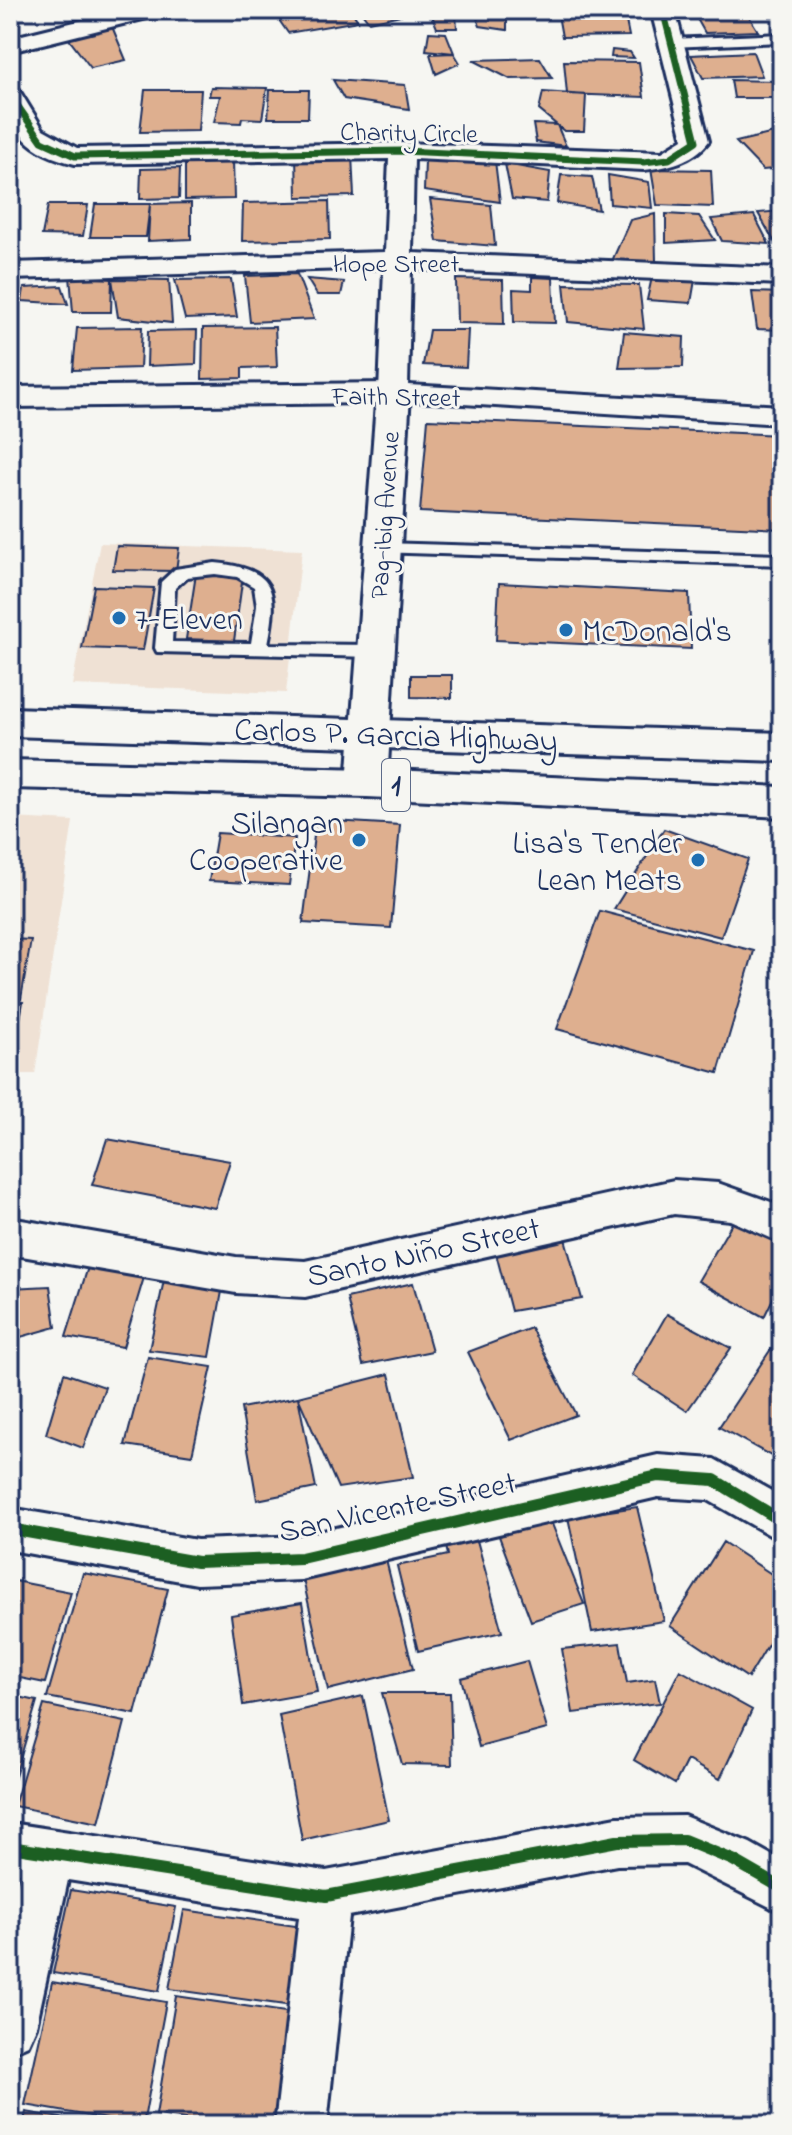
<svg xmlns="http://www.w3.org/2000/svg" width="792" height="2135" font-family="'Indie Flower',sans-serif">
<rect width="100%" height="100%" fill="#f6f6f2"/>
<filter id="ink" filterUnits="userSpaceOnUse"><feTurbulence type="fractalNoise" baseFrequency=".0125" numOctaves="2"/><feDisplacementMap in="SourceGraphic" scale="16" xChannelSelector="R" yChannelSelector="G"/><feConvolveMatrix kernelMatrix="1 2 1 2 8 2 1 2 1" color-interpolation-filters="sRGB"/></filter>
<g filter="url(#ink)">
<!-- built -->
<path fill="#efe1d4" d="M100 543 302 550 286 693 72 685Z
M10 818 73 821 35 1074H10Z"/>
<!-- building -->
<path fill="#deaf8f" stroke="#1b2f5e" stroke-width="2" d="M272 10H351L358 21 288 33Z
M360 10H413L415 12 369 22Z
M692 10H745L758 31 705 33Z
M624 11 629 36 562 37 558 15Z
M431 13 456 14 457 28H437Z
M476 16 507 17V30L480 26Z
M111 24 126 60 91 68 68 38Z
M429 32 446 33 454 53 426 50Z
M612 50 630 52 634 58 611 57Z
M753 52 762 76 703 78 691 55Z
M454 53 460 63 436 74 430 54Z
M540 58 552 78 510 79 473 60Z
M564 61 639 62 644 97 567 94Z
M333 80 405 85 409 109 344 99Z
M731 80 777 81 781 98H734Z
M211 87 267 88 262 119 242 118 241 123 214 122 220 96H209Z
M145 90H201L198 131 140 132Z
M270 90H309L308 118H268Z
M543 92 586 95 584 131H564L539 110Z
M533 124 557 125 566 146 536 142Z
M782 131V168L763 170 736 142Z
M352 155 354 196 297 197 296 156Z
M233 160 234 199 185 200V161Z
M425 161H495L500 202 424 191Z
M505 164 550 172 547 202 512 199Z
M180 168 179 198 140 199 141 169Z
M651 169 711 170 713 207 657 205Z
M561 175 592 177 599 210 557 203Z
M608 175 649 182 652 208 610 204Z
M430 199 491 205 495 246 437 241Z
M329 201 330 239 242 241 243 203Z
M191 203V239L148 241 150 204Z
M95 204H150L146 237H90Z
M48 205H88L83 236 42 235Z
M782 211V247L778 248 758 213Z
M655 214 656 262 612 261 630 220Z
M666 214 699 216 715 240 666 243Z
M754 215 769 244 722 241 711 219Z
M297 274 314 319 250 322 245 276Z
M70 276 112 279 111 312H73Z
M532 277 553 278 555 323 514 322 513 289 532 290Z
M652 277 695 280 691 303 647 300Z
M112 279 169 280 172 323 118 317Z
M231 279 237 317 185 319 175 280Z
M307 279 344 282 341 295H317Z
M456 279 503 280 504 324 457 323Z
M564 284 639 285 644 329 568 322Z
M62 286 68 304 22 301 24 288Z
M752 292 782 293V330L757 329Z
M142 327 140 368 73 370 77 328Z
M275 327 277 367 242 368V378L202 379 203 328Z
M197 330 196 364 147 366 148 331Z
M429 330H468L466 367 423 365Z
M624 332 684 337 683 367 619 368Z
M428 419 782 435V529L420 512Z
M117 546 179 548 176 571 113 570Z
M196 574 243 575 234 641 186 639Z
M499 583 689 593 691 649 496 640Z
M94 586 154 588 143 650 82 648Z
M411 675H452V698L411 697Z
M316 820 400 825 391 928 303 923Z
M664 829 748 859 721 937 614 909Z
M217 833 295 838 289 885 209 881Z
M600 911 754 951 718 1073 557 1029Z
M10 939 31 940 21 999 10 998Z
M10 1002H23L11 1071H10Z
M107 1139 230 1161 215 1208 92 1185Z
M735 1218 782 1243V1280L764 1317 698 1281Z
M564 1235 582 1299 511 1311 494 1246Z
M89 1264 145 1274 123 1347 66 1337Z
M164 1280 223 1286 210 1357 149 1350Z
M413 1283 432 1351 363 1365 347 1298Z
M50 1286 56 1327 10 1340V1288Z
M667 1314 731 1348 687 1411 632 1375Z
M531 1328 576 1415 511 1440 468 1352Z
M771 1349 782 1354V1462L719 1427Z
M148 1357 212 1367 192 1455 125 1445Z
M64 1373 105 1387 83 1448 46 1434Z
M389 1374 413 1477 338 1488 298 1397Z
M298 1397 316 1488 257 1500 241 1408Z
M637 1507 664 1621 592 1632 568 1517Z
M550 1519 584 1604 531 1621 499 1536Z
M472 1522 502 1632 418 1651 397 1566 448 1555 442 1529Z
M723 1542 782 1581V1622L748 1678 670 1626Z
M385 1556 413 1669 328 1690 302 1575Z
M83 1573 168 1589 135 1714 47 1697Z
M10 1580 71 1592 45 1683 10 1676Z
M302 1603 317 1692 243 1705 231 1615Z
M620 1643 627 1683 655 1679 660 1703 573 1713 562 1649Z
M527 1661 547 1729 479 1747 461 1678Z
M680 1670 752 1710 720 1779 687 1760 675 1784 634 1760Z
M382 1693H450L452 1765 402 1764Z
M10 1695 37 1701 10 1794Z
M363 1696 389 1820 302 1840 279 1715Z
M44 1705 125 1722 99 1823 14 1806Z
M71 1890 176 1907 159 1991 53 1973Z
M184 1910 303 1927 293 2006 169 1989Z
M52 1982 166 2002 143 2125 25 2105Z
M176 1996 299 2014 285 2125H232L156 2115Z
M26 2112 101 2125H23Z"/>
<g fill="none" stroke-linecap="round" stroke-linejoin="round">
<defs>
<path id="service" d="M782 34V42L671 47 665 43 671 39Z
M382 543 782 555V565L376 552V544Z
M215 563C275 569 279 590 268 644L375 645 383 651 375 657 157 652 155 648 161 582 175 569ZM215 574 237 577 254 587 257 606 251 643 172 642 175 588 187 577Z"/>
<path id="minor" d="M123 10H163L159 15 10 52V38Z
M651 10H675L709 141C693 162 668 167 644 170L414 159 412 253 782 268V284L411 269 408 385 782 406V424L383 399 379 393 384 268 10 279V263L385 252 389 159 75 164C29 152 10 136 10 88L19 90 43 129 77 148 402 143 662 152 683 139Z
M674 1180 718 1183 782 1206V1243L730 1220 674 1214 305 1297 236 1293 10 1254V1218L236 1257 305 1261Z
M658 1455 714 1459 782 1497V1542L708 1500 658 1497 301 1580 197 1584 10 1550V1508L197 1540 301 1536Z
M684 1816 750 1843 782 1861V1913L684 1864 617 1865 349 1916 327 2125H275L299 1917 68 1880 36 2027 28 2045 10 2053V1916L20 1873 10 1871V1823L326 1871 617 1817Z"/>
<path id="tertiary" d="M393 383 405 386 410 393 387 783 381 793 367 797 353 793 347 783 376 403 10 407V387Z"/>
<path id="trunk" d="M10 708 782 733V761L10 736Z
M10 760 367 769 782 787V817L367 797 10 788Z"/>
</defs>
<!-- service casing -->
<use href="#service" stroke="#1b2f5e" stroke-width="6"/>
<!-- minor casing -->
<use href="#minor" stroke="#1b2f5e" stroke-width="6"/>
<!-- tertiary casing -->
<use href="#tertiary" stroke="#1b2f5e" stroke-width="6"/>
<!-- trunk casing -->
<use href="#trunk" stroke="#1b2f5e" stroke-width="6"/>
<!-- service -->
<use href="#service" fill="#f6f6f2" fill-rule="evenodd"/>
<!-- minor -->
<use href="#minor" fill="#f6f6f2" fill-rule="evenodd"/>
<!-- tertiary -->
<use href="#tertiary" fill="#f6f6f2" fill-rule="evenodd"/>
<!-- trunk -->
<use href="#trunk" fill="#f6f6f2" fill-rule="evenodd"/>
<defs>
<path id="cycleway-far1" d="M10 95 42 141 75 156 402 151 644 162 669 159 696 141 663 10"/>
<path id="cycleway" d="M10 1529 197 1562 301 1558 658 1476 714 1480 782 1521
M10 1847 326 1896 617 1841 684 1840 733 1860 782 1888"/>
</defs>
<!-- cycleway-far1 casing -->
<use href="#cycleway-far1" stroke="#f6f6f2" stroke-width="10"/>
<!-- cycleway casing -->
<use href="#cycleway" stroke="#f6f6f2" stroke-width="17"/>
<!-- cycleway-far1 -->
<use href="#cycleway-far1" stroke="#1b5e20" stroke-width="7"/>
<!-- cycleway -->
<use href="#cycleway" stroke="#1b5e20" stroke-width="12"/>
</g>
</g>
<!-- markers -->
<g fill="#1f6fb2" stroke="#f6f6f2" stroke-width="3">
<circle cx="119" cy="618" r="8"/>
<circle cx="566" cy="630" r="8"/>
<circle cx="359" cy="840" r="8"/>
<circle cx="698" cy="860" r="8"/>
</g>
<g text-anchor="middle" stroke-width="6" stroke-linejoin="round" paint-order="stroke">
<!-- far-street labels -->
<g font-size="26" fill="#1b2f5e" stroke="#f6f6f2">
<text transform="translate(409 132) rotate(1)" y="9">Charity Circle</text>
<text x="396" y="272">Hope Street</text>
<text transform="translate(396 396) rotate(1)" y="9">Faith Street</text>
<text transform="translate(384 515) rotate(-86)" y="9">Pag-ibig Avenue</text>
</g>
<!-- shield labels -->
<rect fill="#f6f6f2" stroke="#5d6b8a" stroke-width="2" x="382" y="759" width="28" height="52" rx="6"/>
<g font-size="30" font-weight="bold" fill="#1b2f5e">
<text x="396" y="795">1</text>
</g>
<!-- poi labels -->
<g font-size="32" fill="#1b2f5e" stroke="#f6f6f2" text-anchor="start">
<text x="135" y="629">7-Eleven</text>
<text x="582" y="641">McDonald's</text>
<text x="343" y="833" text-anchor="end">Silangan<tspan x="343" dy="37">Cooperative</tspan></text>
<text x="682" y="853" text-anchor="end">Lisa's Tender<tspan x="682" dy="37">Lean Meats</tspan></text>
</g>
<!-- street labels -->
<g font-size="32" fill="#1b2f5e" stroke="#f6f6f2">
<text transform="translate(396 734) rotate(2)" y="11">Carlos P. Garcia Highway</text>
<text transform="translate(423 1251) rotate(-12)" y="11">Santo Niño Street</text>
<text transform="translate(397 1506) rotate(-12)" y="11">San Vicente Street</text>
</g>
</g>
<!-- margin -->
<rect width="792" height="2135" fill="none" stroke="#f6f6f2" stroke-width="40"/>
<rect x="20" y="20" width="752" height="2095" fill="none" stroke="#1b2f5e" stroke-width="3" filter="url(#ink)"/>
</svg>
